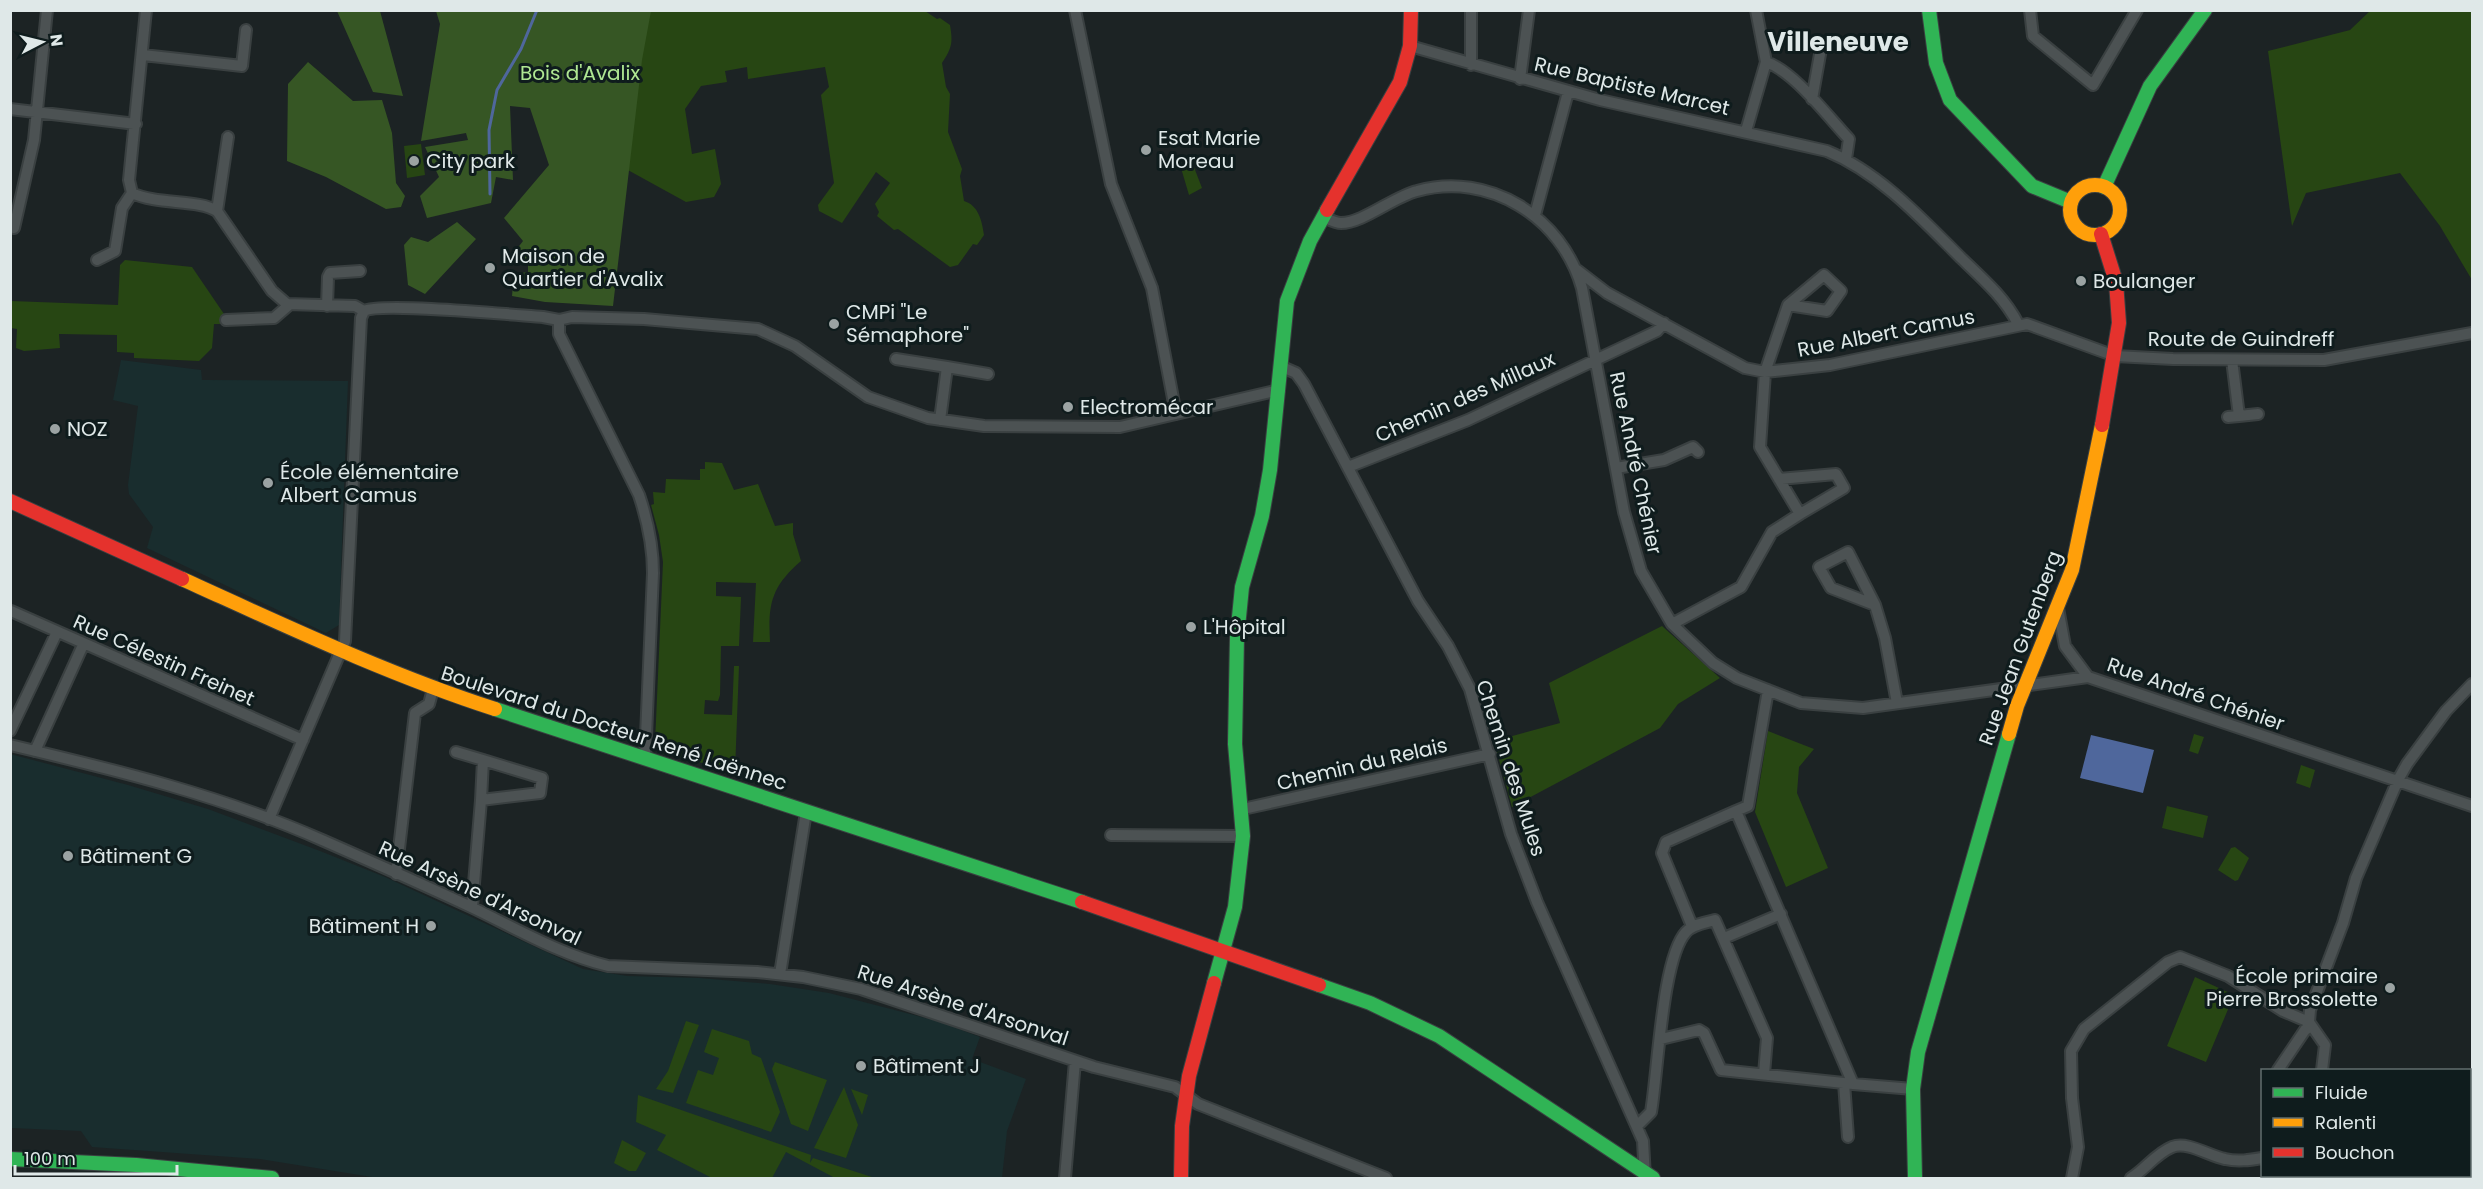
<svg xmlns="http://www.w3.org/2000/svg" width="2483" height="1189" font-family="Poppins,sans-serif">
<rect width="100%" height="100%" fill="#1c2324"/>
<!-- built -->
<path fill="#192d2e" d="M121 360 201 370 202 380 348 381 339 625 326 633 147 548 153 527 129 494 128 485 138 406 113 400Z
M10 754 128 785 208 809 320 851 385 877 583 969 627 976 699 978 770 984 829 993 937 1021 980 1037 972 1059 1026 1079 1007 1131 1002 1178H378L260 1159 92 1147 81 1131 11 1128Z"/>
<!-- green -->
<path fill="#274613" d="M645 11H925L937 19 940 18 950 25C953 43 952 48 942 63L946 87 950 94 948 132 962 169 960 176 964 201C978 205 982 220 984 235L977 245 973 244 958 265 950 267 898 229 894 230 877 216 879 212 875 204 890 183 876 172 842 223 819 211 818 205 834 183 821 95 829 87 825 67 748 79 747 67 725 71 727 82 701 86 685 109 692 154 715 149 721 184 714 197 686 202 626 169Z
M2370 11H2472V280L2440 226 2400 173 2306 193 2292 226 2268 51 2350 30Z
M421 144 425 175 407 178 404 146Z
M1192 162 1202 188 1189 195 1181 168 1182 164Z
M125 260 192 267 224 314 223 324H214L212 348 199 361 134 358V353L117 352V335L59 334 60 348 24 351 16 348 17 329 11 328V301L118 305 120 265Z
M705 462 722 463 734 490 758 484 775 526 793 523V534L801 561C771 587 768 604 770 642H753L756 583 716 582V596L741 597 739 646H721L720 695 718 701 705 700 704 714 732 715 734 666H739L735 771 658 752 655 743 663 562 659 535 651 505 654 504 653 492 665 493 666 479 700 480V469H705Z
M1662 626 1720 678 1678 704 1660 728 1512 807 1494 741 1560 723 1549 683Z
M1768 731 1814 749 1799 767 1797 793 1828 868 1786 887 1755 812Z
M2194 734 2204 737 2198 754 2189 751Z
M2301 765 2315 770 2310 788 2296 783Z
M2167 806 2208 816 2203 838 2162 828Z
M2235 847 2249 858 2238 880 2235 881 2218 870 2231 848Z
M2195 977 2234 995 2206 1062 2167 1046Z
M686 1021 699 1025 673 1093 656 1089 668 1071Z
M712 1029 749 1041 752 1054 761 1058 780 1112 771 1132 686 1103 698 1070 713 1075 719 1058 704 1052Z
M775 1062 827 1080 808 1131 791 1124 772 1069Z
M844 1087 858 1125 846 1158 814 1148Z
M851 1089 868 1095 862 1115Z
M638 1095 811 1155 810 1163 813 1158 875 1178H835L786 1152 772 1178H712L657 1150 666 1135 636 1122Z
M622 1140 646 1153 636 1171H629L614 1163Z"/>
<!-- forest -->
<path fill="#365624" d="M337 11H380L403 96 373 92Z
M436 11H651L642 60 613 306 545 302 512 296 514 274 528 272V263L510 258 523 241 504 218 549 165 530 108 510 106 513 180 496 177 491 203 427 218 420 196 439 177 425 147 468 140 466 133 421 141 440 24Z
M308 62 353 101 382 100 392 133 396 183 405 196 401 207 386 209 326 177 287 161 288 84Z
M457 222 476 239 425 294 408 285 404 245 411 237 428 242Z"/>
<!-- water -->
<path fill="#4f679c" d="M2091 735 2154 750 2143 793 2080 778Z"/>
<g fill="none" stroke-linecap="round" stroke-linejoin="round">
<!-- stream -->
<path stroke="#4f679c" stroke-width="3" d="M490 194 489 130 497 90 521 49 537 10"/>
<defs>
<path id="street" d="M146 10 129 180 132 193C157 205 198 199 217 211L272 291 287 304 355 306 364 311
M1075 10 1111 184 1152 288 1176 414
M1471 10V65
M2030 10 2033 36 2093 85 2137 10
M1410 46 1600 100 1827 151C1880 173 1921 218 1961 258 1982 278 2005 298 2018 324
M143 55 242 66 246 30
M1766 62C1795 72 1828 117 1849 139L1846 159
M1520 79 1529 10
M1812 99 1822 43
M10 109 136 124
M1746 131 1766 62 1756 10
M217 211 228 137
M1535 215 1568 92
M1323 217C1328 219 1335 223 1341 223 1363 223 1393 197 1417 191 1489 171 1562 217 1582 288L1624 512 1641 571 1672 624 1713 663 1737 678 1801 703 1863 708 2088 677 2472 806
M14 228 34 140 47 10
M97 260 115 251 122 208 132 193
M1577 270 1607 293 1745 368 1765 372 1830 365 2027 324 2115 356 2173 359 2324 360 2472 333
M327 306 328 277 330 273 360 271
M364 311C380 302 515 315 543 317L559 320 572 317 644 319 758 329 795 346 868 397 928 418 984 426 1120 427 1279 390
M226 320 274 318 289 305
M559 320V334L639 495C648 522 653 545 653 573L645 759
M896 359 947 367
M1280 366 1296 373 1304 384 1418 601 1448 646 1470 689 1511 834 1537 902 1643 1141 1645 1178
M2239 416 2258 414
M2228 417 2239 416 2232 360
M940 420 947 367 988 374
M1348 467 1468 420 1657 331 1664 323
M1616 468 1664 460 1693 447 1698 452
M1779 479 1836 474 1844 488 1800 514
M1875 605 1831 588 1819 567 1848 552 1875 605 1885 638 1897 703
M2058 608 2065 646 2088 677
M11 611 303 740
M1672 624 1741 587 1772 532 1800 514 1760 447 1765 372 1788 305 1824 275 1841 291 1827 311 1788 305
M10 731 57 632
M10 745C116 770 223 796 322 840 372 862 422 884 471 907 517 929 559 954 608 966L757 972 803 977 861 989 1094 1067 1175 1087 1198 1104 1386 1178
M35 751 83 645
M456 752 483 760
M1243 809 1490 754
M1736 811 1748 806 1768 690
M269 819 345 641 361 318 364 311
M1111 835 1243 836
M396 874 415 713 429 704 433 689
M472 907 481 800 540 793 542 778 483 760 481 800
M1692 926 1662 853 1666 842 1736 811 1853 1084 1913 1089
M1724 938 1781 914
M780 974 806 812
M1661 1039 1699 1030 1704 1033 1721 1070 1853 1084
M2278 1070 2305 1030 2311 1026
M2322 1070 2325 1045 2309 1022 2310 1010 2343 923 2356 878 2398 780 2407 764 2446 711 2472 684
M1844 1083 1848 1137
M2470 1116H2472
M1637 1126 1651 1112C1658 1072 1662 958 1686 932 1693 924 1705 923 1715 920L1767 1038 1764 1074
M1065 1178 1075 1061
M2072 1178 2078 1147 2072 1098 2071 1051 2084 1029 2168 962 2180 957 2228 976 2283 1011 2309 1022
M2131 1178C2146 1169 2155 1154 2172 1147 2188 1141 2209 1156 2225 1159 2238 1162 2250 1160 2262 1158
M2306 1178V1176"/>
<path id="fast" d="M1929 10 1936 63 1950 100 2032 186 2071 202
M2104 187 2150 86 2205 10
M495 709 1082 902
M1214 983 1235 907 1243 836 1235 744 1237 637 1242 587 1262 516 1270 470 1287 301 1310 241 1327 210
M1319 985 1370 1003 1439 1036 1653 1178
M10 1159 136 1165 272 1178
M1915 1178 1913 1089 1918 1052 2009 734"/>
<path id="slow" d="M2070 210a25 25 0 1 1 50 0a25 25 0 1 1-50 0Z
M182 579C286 626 387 674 495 709
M2009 734 2017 706 2072 570 2102 425"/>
<path id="jam" d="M1327 210 1400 82 1410 46 1411 10
M2101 234 2116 282 2119 323 2102 425
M10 501 182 579
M1082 902 1319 985
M1181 1178 1182 1126 1189 1076 1214 983"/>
</defs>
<!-- street casing -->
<use href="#street" stroke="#3a4041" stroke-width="14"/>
<!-- fast casing -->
<use href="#fast" stroke="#3a4041" stroke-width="16"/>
<!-- slow casing -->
<use href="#slow" stroke="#3a4041" stroke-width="16"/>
<!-- jam casing -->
<use href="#jam" stroke="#3a4041" stroke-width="16"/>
<!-- street -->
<use href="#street" stroke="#4c5253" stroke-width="10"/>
<!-- fast -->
<use href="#fast" stroke="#30b455" stroke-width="14"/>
<!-- slow -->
<use href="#slow" stroke="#ff9f0a" stroke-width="14"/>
<!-- jam -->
<use href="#jam" stroke="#e5322d" stroke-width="14"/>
</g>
<!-- markers -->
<g fill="#9ba3a3" stroke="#0f1c1d" stroke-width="2">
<circle cx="1146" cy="150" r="6"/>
<circle cx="414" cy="161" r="6"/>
<circle cx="490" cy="268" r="6"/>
<circle cx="2081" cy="281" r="6"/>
<circle cx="834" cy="324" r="6"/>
<circle cx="1068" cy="407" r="6"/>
<circle cx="55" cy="429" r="6"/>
<circle cx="268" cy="483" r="6"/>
<circle cx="1191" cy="627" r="6"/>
<circle cx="68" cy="856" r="6"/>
<circle cx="431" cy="926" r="6"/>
<circle cx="2390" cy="988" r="6"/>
<circle cx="861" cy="1066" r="6"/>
</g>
<g text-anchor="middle" stroke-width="6" stroke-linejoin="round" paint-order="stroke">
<!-- park labels -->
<g font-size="20" fill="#afe792" stroke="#0f1c1d">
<text x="580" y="80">Bois d'Avalix</text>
</g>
<!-- street labels -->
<g font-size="20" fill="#dfe8e8" stroke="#0f1c1d">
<text transform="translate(1632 86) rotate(13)" y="7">Rue Baptiste Marcet</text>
<text transform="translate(1886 333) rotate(-11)" y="7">Rue Albert Camus</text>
<text x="2241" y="346">Route de Guindreff</text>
<text transform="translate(1465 397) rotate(-24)" y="7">Chemin des Millaux</text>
<text transform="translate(1636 463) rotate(78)" y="7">Rue André Chénier</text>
<text transform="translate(2020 648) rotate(-70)" y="7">Rue Jean Gutenberg</text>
<text transform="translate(164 660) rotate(24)" y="7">Rue Célestin Freinet</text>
<text transform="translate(2196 694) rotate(19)" y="7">Rue André Chénier</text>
<text transform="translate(614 728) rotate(18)" y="7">Boulevard du Docteur René Laënnec</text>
<text transform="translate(1362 764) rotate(-13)" y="7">Chemin du Relais</text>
<text transform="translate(1511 768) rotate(72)" y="7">Chemin des Mules</text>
<text transform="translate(480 893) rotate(25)" y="7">Rue Arsène d'Arsonval</text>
<text transform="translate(963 1005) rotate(18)" y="7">Rue Arsène d'Arsonval</text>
</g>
<!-- poi labels -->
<g font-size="20" fill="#dfe8e8" stroke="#0f1c1d" text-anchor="start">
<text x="1158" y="145">Esat Marie<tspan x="1158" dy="23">Moreau</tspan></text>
<text x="426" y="168">City park</text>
<text x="502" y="263">Maison de<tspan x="502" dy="23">Quartier d'Avalix</tspan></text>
<text x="2093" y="288">Boulanger</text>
<text x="846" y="319">CMPi "Le<tspan x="846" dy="23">Sémaphore"</tspan></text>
<text x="1080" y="414">Electromécar</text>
<text x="67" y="436">NOZ</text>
<text x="280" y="479">École élémentaire<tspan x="280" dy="23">Albert Camus</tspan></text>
<text x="1203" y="634">L'Hôpital</text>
<text x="80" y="863">Bâtiment G</text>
<text x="419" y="933" text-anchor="end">Bâtiment H</text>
<text x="2378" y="983" text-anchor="end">École primaire<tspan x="2378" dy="23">Pierre Brossolette</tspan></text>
<text x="873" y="1073">Bâtiment J</text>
</g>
<!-- district labels -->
<g font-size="26" font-weight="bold" fill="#dfe8e8" stroke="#0f1c1d">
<text x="1838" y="51">Villeneuve</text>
</g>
</g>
<!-- border -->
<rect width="2483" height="1189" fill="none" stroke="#dfe8e8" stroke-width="24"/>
<!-- legend -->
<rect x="2261" y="1069" width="210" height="108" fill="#0f1c1d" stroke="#626e6e" stroke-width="1.5"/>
<rect x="2273" y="1088" width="30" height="9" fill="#30b455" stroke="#626e6e" stroke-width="1.5"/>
<text x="2315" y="1099" font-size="18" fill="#dfe8e8">Fluide</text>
<rect x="2273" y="1118" width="30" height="9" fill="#ff9f0a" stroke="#626e6e" stroke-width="1.5"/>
<text x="2315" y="1129" font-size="18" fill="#dfe8e8">Ralenti</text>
<rect x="2273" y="1148" width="30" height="9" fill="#e5322d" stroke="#626e6e" stroke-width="1.5"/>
<text x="2315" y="1159" font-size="18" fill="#dfe8e8">Bouchon</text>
<!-- north arrow -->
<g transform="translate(42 42) rotate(83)" stroke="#0f1c1d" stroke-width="4.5" paint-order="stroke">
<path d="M0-4.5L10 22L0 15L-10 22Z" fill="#dfe8e8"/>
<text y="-9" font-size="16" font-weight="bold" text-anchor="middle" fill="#dfe8e8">N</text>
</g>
<!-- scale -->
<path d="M15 1165v9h162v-9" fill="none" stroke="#dfe8e8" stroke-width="3"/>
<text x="24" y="1165" font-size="18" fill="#dfe8e8" stroke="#0f1c1d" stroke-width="4.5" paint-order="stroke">100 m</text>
</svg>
